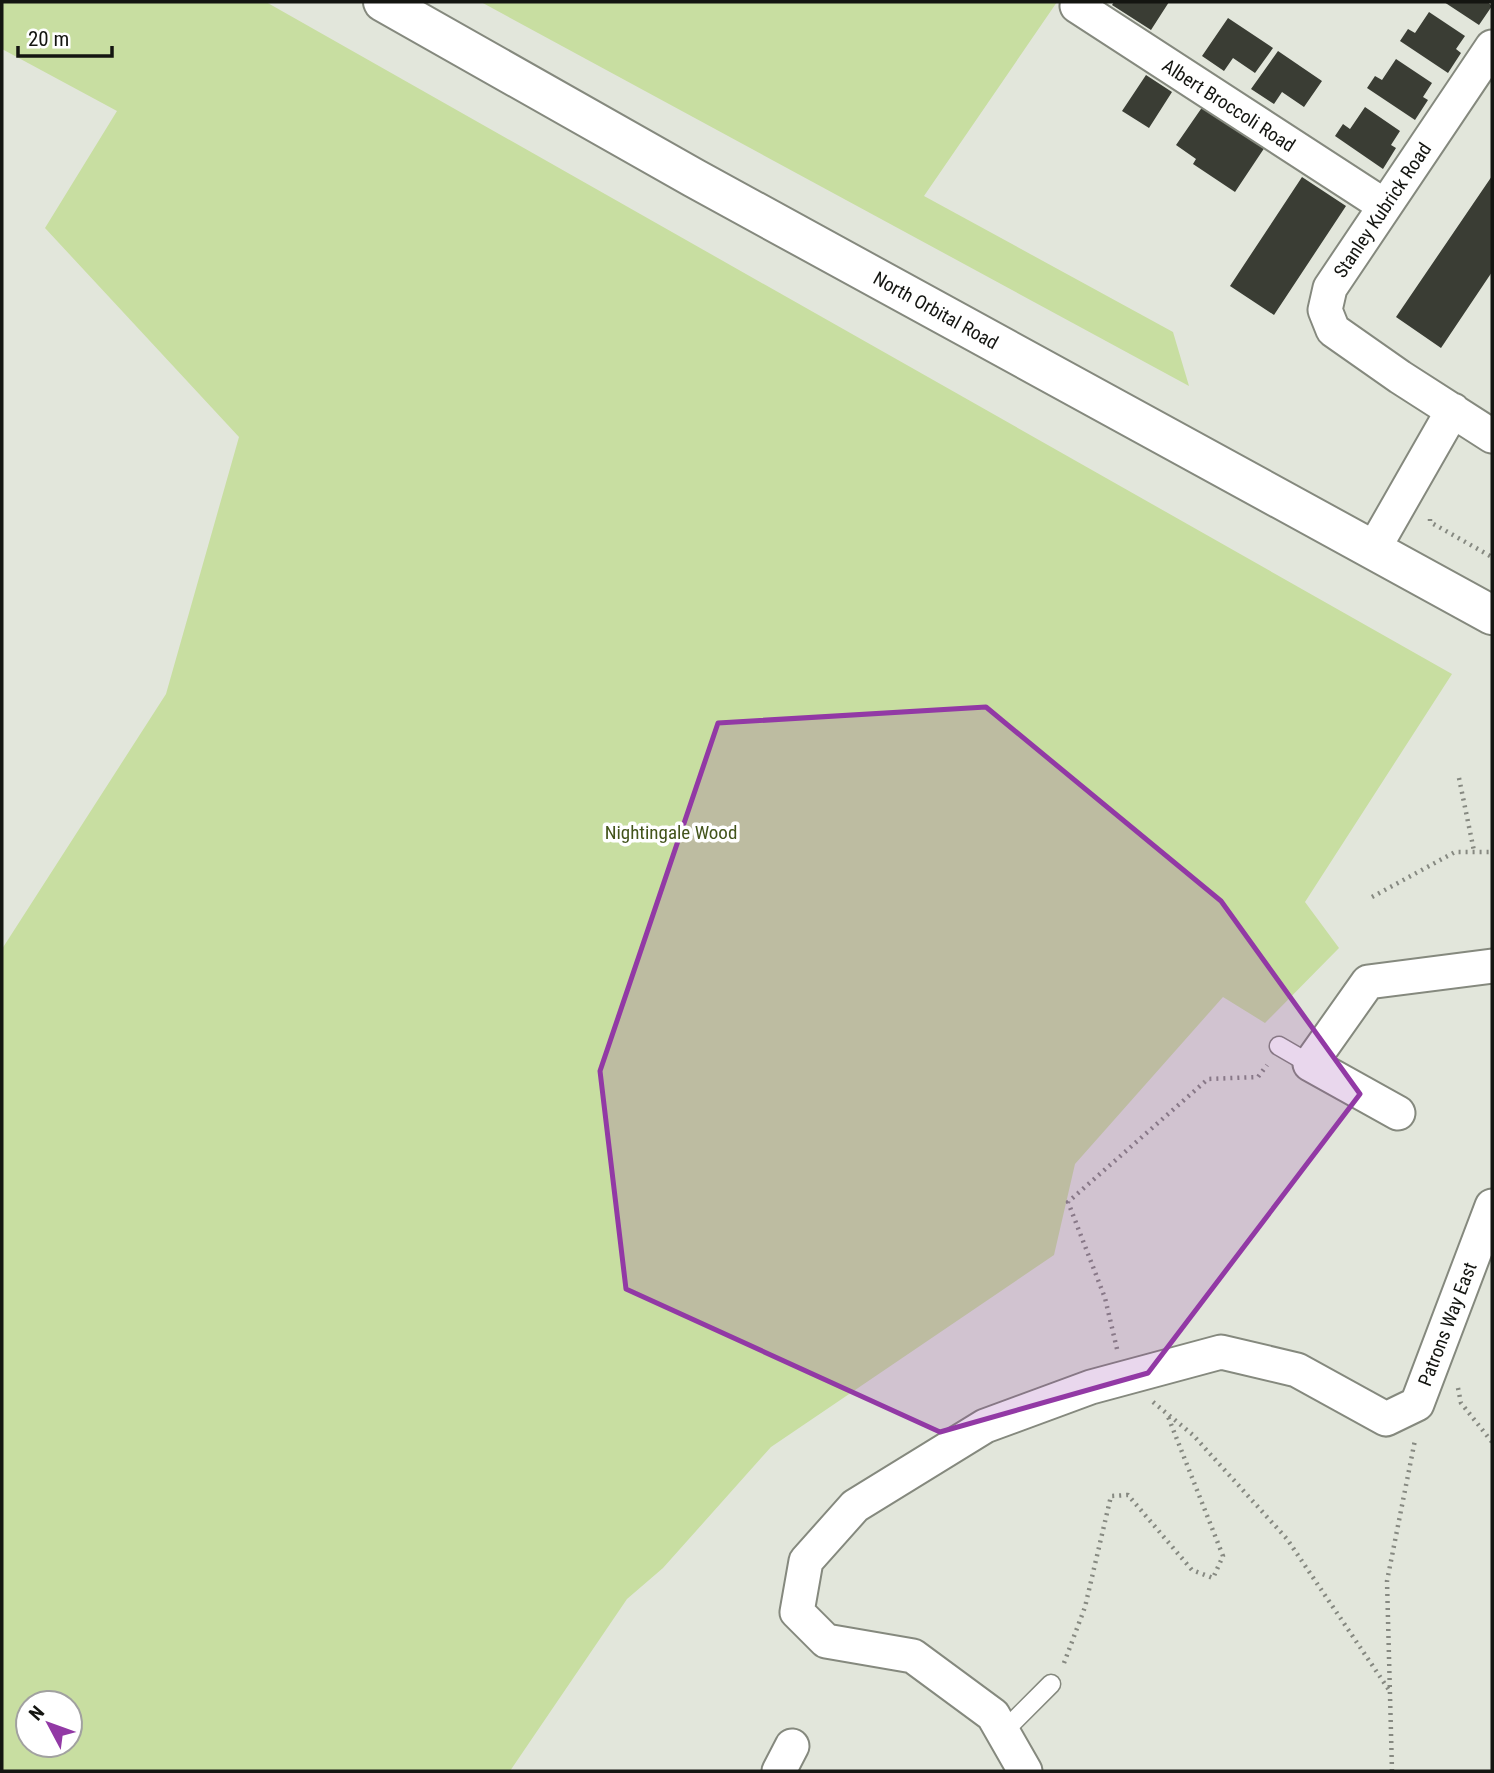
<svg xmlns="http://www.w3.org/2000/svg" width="1494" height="1773" font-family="'Roboto Condensed',sans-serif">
<rect width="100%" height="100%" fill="#e2e6db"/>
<!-- green -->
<path fill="#c8dea1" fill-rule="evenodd" d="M2 2H266L1452 674 1305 902 1339 948 1265 1023 1223 997 1075 1164 1054 1255 771 1447 663 1568 627 1599 510 1771H2V949L166 694 239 437 45 228 117 111 2 49ZM28 1703H70V1745H28Z
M481 2H1057L924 196 1173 332 1189 386Z"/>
<!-- building -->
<path fill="#3a3d34" d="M1114 2H1169L1151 30 1112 5Z
M1444 2H1488L1492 6 1479 25Z
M1429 12 1465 36 1456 49 1461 53 1448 73 1400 41 1408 29 1415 33Z
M1228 18 1273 48 1255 73 1233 58 1224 71 1202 56Z
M1278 51 1322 81 1304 107 1282 92 1274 104 1251 89Z
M1396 59 1432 83 1423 97 1428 100 1415 120 1367 88 1375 76 1382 80Z
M1146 75 1172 92 1149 128 1122 111Z
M1203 106 1265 147 1235 192 1193 164 1196 159 1176 145Z
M1365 107 1400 131 1391 145 1396 148 1383 169 1335 136 1343 124 1350 129Z
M1492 176V272L1441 348 1396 317Z
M1302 177 1346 206 1274 315 1230 286Z"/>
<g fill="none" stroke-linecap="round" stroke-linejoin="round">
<defs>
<path id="service" d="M1279 1046 1310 1064
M1003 1732 1051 1684"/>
<path id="minor" d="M1079 2 1077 6 1385 206
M1492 47 1330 288 1325 310 1333 330 1400 377 1492 436
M1373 550 1453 410
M1398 1113 1310 1064 1368 982 1492 966
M779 1771 792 1746
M1025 1771 993 1715 913 1656 826 1641 797 1612 806 1561 855 1506 985 1426 1091 1387 1221 1352 1297 1370 1386 1419 1417 1404 1492 1206"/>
<path id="primary" d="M383 2 694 178 1492 615"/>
</defs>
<!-- service casing -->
<use href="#service" stroke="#85897e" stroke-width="21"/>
<!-- minor casing -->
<use href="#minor" stroke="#85897e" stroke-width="37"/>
<!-- primary casing -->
<use href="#primary" stroke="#85897e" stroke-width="42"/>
<!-- path -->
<path stroke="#868981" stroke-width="4.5" stroke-dasharray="2 5" stroke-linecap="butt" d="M1430 519V522L1492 557
M1459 778 1474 851
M1372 897 1455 852H1492
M1117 1349 1105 1298 1068 1202 1208 1079 1258 1077 1267 1065
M1458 1388 1461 1403 1492 1442
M1153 1402 1193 1435 1287 1539 1389 1690
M1064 1663 1085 1607 1111 1496 1128 1495 1192 1570 1213 1578 1223 1556 1167 1414
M1392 1771 1387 1581 1415 1440"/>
<!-- service -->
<use href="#service" stroke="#fff" stroke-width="18"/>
<!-- minor -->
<use href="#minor" stroke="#fff" stroke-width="33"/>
<!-- primary -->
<use href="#primary" stroke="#fff" stroke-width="38"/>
</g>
<!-- marked area -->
<path fill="#9239a5" fill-opacity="0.2" stroke="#9239a5" stroke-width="5" stroke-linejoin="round" d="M986 707 1221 901 1360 1094 1148 1373 940 1432 626 1289 600 1071 718 723Z"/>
<g text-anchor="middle" stroke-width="7" stroke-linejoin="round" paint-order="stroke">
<!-- street labels -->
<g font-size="19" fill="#141511" stroke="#fff">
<text transform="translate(1229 105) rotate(33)" y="7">Albert Broccoli Road</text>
<text transform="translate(1382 210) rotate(-56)" y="7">Stanley Kubrick Road</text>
<text transform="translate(936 310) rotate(29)" y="7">North Orbital Road</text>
<text transform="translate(1447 1324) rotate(-69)" y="7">Patrons Way East</text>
</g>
<!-- park labels -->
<g font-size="19" fill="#43541b" stroke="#fff">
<text x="671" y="839">Nightingale Wood</text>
</g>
</g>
<!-- border -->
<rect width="1494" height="1773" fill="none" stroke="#141511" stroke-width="7"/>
<!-- north arrow -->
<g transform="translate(49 1724) rotate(311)"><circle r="33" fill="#ffffff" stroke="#a1a1a0" stroke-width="2"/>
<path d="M0-5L12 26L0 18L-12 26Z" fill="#9239a5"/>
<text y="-10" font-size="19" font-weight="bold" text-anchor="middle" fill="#141511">N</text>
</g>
<!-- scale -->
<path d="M18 46v10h94v-10" fill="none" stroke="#141511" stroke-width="3.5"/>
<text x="28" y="46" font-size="21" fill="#141511" stroke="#ffffff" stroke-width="5" paint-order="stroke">20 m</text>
</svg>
